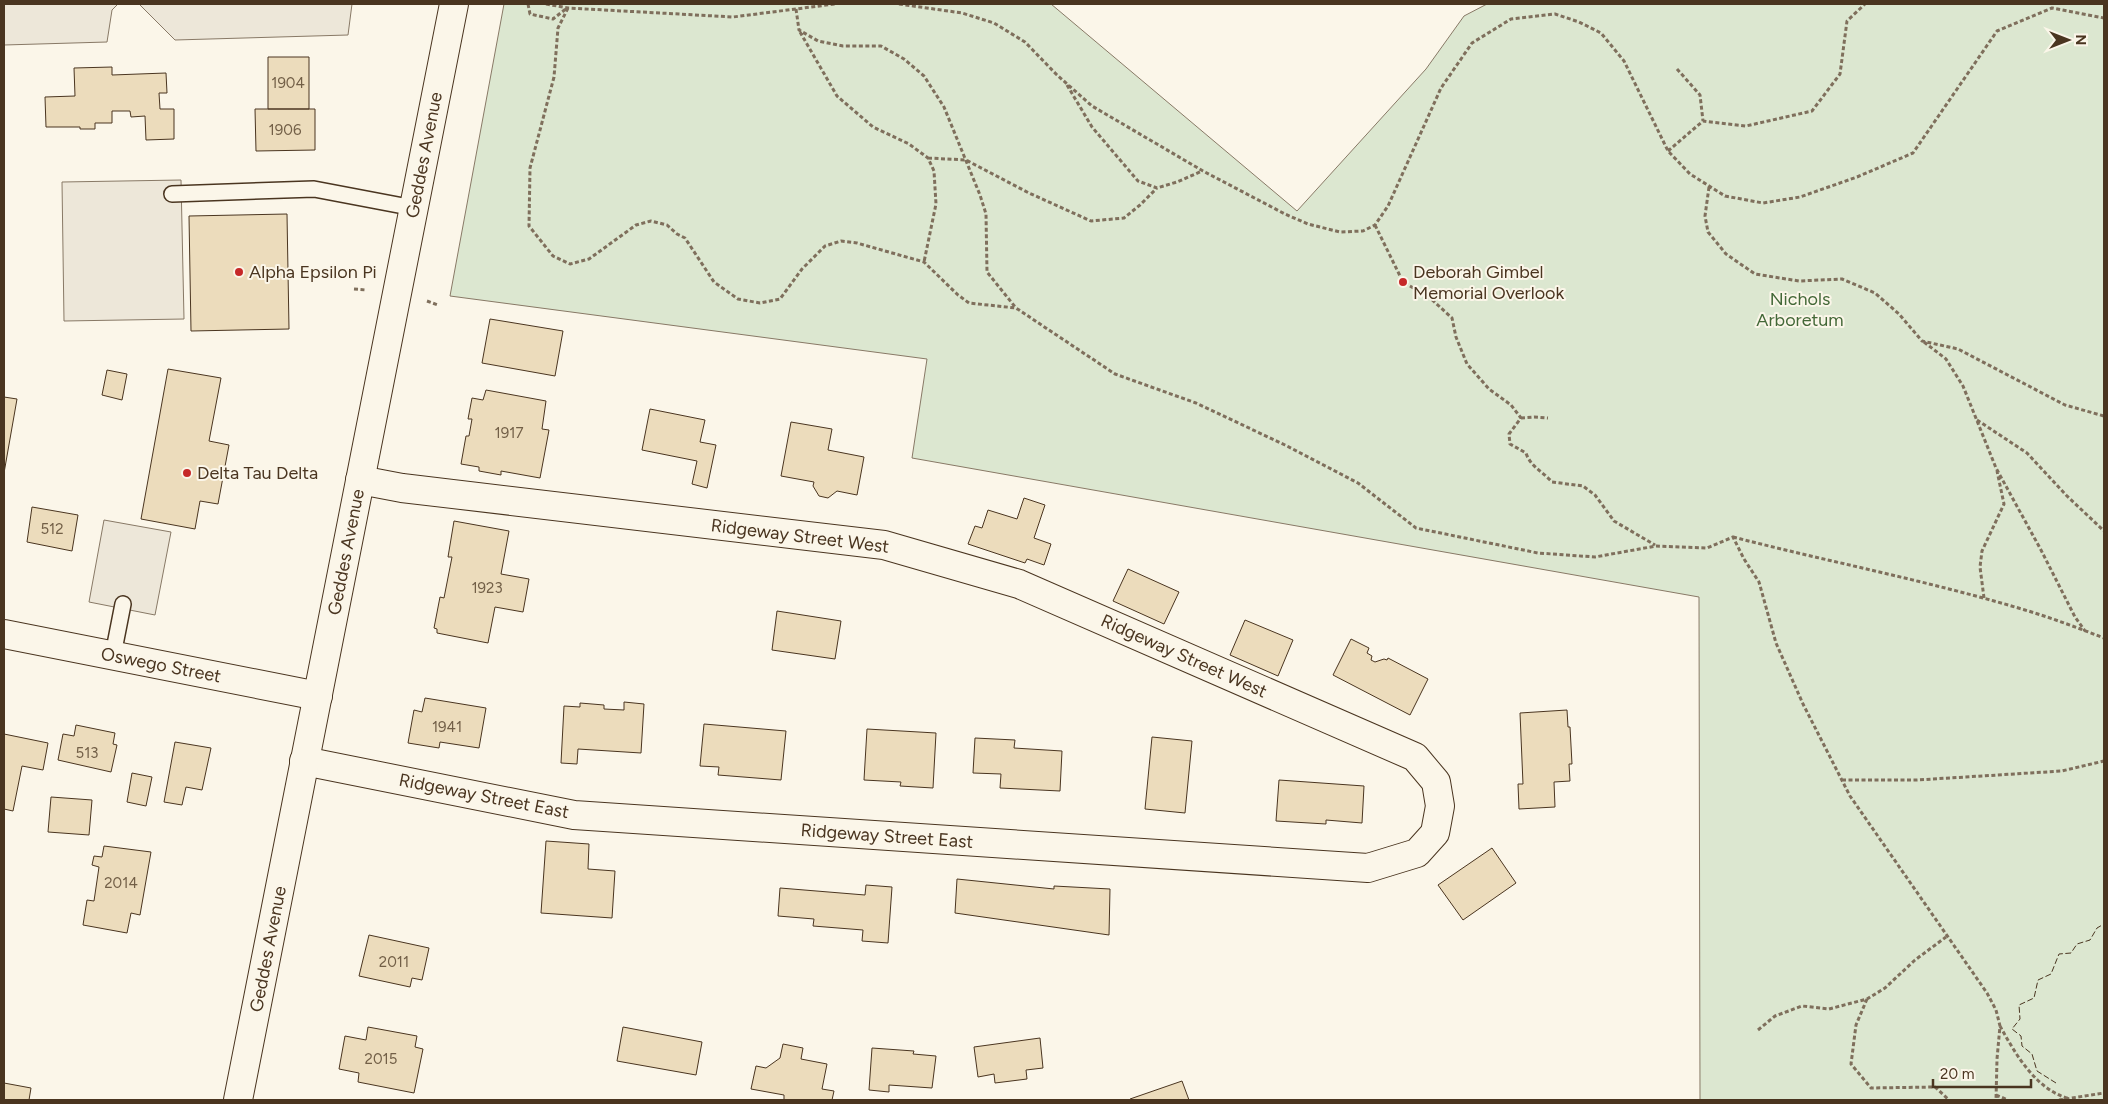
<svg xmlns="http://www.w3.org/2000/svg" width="2108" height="1104" font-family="Figtree,sans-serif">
<rect width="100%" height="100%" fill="#fbf6e9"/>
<!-- green -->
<path fill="#dce7d0" stroke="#887966" d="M504 4H1051L1297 211 1426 69 1464 16 1487 4H2104V1100H1700L1699 597 912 458 927 359 450 296Z"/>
<!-- parking -->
<path fill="#ede7d9" stroke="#887966" d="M4 4H118L112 10 107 42 4 45Z
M139 4H352L348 35 175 40Z
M181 180 184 319 64 321 62 182Z
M104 520 171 532 155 615 89 602Z"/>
<!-- building -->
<path fill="#ecdcbc" stroke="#4a3520" d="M268 57H309V109H268Z
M112 67V75L166 73 167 93H159L160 109H174V139L146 140 145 116 131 117 130 111H112V123H95V129H80V127H46L45 97 75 96 74 68Z
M255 109H315V150L256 151Z
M287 214 289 329 191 331 189 216Z
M490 319 563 331 555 376 482 363Z
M168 369 221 378 209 441 229 445 218 504 200 501 195 529 141 519Z
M107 370 127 374 122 400 102 395Z
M486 390 546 401 542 429 549 430 540 478 501 471V475L479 471V467L461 464 466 436H469L472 419H468L472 398 483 400Z
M4 397 17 399 4 473Z
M650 409 705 420 700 442 716 445 707 488 692 484 697 461 642 450Z
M791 422 832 429 828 450 864 457 857 495 837 491 828 498 819 496 813 486 814 482 781 476Z
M1024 498 1045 505 1034 538 1051 544 1044 565 1027 559 1025 563 968 544 975 526 982 528 988 510 1017 519Z
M32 507 78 515 72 551 27 542Z
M454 521 509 531 501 574 529 579 523 612 495 607 488 643 437 633V629L434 628 440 597 444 598 452 557H448Z
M1128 569 1179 592 1164 624 1113 601Z
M777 611 841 621 835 659 772 650Z
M1245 620 1293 640 1278 676 1230 655Z
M1351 639 1369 648 1367 653 1372 656 1371 660 1375 662 1384 659 1387 660 1388 658 1428 679 1410 715 1333 675Z
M425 698 486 708 479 748 440 742 439 748 408 743 414 710 422 712Z
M624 702 644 704 641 753 578 749 577 764 561 763 564 706 580 707V703L604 705V709L624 710Z
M1567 710 1568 727H1570L1572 764H1569L1570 781 1554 782 1555 807 1519 809 1518 784H1523L1520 713Z
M704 724 786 731 781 780 718 775 719 767 700 766Z
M76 725 115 733 113 744 117 745 111 772 58 760 63 734 74 736Z
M867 729 936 733 933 788 900 786 901 782 864 780Z
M4 734 48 743 43 770 22 766 13 811 4 809Z
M1152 737 1192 741 1185 813 1145 809Z
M975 738 1015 740 1014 748 1062 751 1060 791 1000 788 1001 774 973 773Z
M175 742 211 748 202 790 186 787 182 805 164 802Z
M132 773 152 777 146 806 127 802Z
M1279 780 1364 786 1362 823 1326 820V824L1276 821Z
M51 797 92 800 89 835 48 832Z
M546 841 589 844 588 869 615 871 612 918 541 913Z
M104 846 151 852 140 915 131 913 127 933 83 925 87 900 94 901 99 867 92 865 94 856 102 857Z
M1492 848 1516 883 1463 920 1438 885Z
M957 879 1054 889V886L1110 889 1109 935 955 913Z
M866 885 892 887 888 943 862 941 863 930 813 926 814 919 778 916 780 888 865 895Z
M369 935 429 948 422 980 412 978 410 987 359 976Z
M368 1027 417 1036 415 1047 423 1049 414 1093 358 1082 359 1073 339 1069 345 1036 366 1040Z
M623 1027 702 1042 696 1075 617 1061Z
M1040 1038 1043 1068 1026 1070 1027 1079 995 1083 994 1074 978 1077 974 1047Z
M783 1044 803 1048 801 1059 827 1064 822 1089 834 1091 832 1100H784V1095L751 1089 756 1066 766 1068 780 1058Z
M872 1048 914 1051 913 1054 936 1056 932 1088 889 1085V1092L869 1090Z
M1182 1081 1189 1100H1130V1099Z
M4 1083 31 1088 29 1100H4Z"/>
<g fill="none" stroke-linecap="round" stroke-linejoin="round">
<defs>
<path id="lane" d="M172 194 314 189 414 208
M113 655 123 604"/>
<path id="street" d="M4 634 318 696
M304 761 574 815 1368 868 1417 853 1435 833 1440 806 1436 782 1415 757 1019 584 884 545 402 488 360 480"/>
<path id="secondary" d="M238 1100 454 4"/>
</defs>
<!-- lane casing -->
<use href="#lane" stroke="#4a3520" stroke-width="18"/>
<!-- street casing -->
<use href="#street" stroke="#4a3520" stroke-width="30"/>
<!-- secondary casing -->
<use href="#secondary" stroke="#4a3520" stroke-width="30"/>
<!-- path -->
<path stroke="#7f6f5c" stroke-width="3" stroke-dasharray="4 2.5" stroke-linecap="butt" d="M528 4 530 14 553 19 567 8
M546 4 568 8 733 17 835 4
M899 4 962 13 994 23 1025 42 1057 75 1092 106 1203 171 1285 214 1308 224 1340 232 1363 231 1375 225 1388 206 1441 88 1472 43 1511 19 1555 14 1579 22 1601 33 1624 61 1668 151 1690 174 1725 196 1763 203 1800 197 1857 177 1913 153 1997 31 2052 8 2104 18
M568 8 558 28 554 77 530 168 529 226 553 256 570 264 589 259 636 225 651 221 667 225 677 234 685 238 714 282 738 299 760 303 780 299 802 269 825 246 841 241 857 243 924 262 958 295 969 303 1016 308 1115 374 1196 403 1285 445 1358 483 1416 528 1538 553 1595 557 1656 546 1707 548 1733 537 1744 559 1759 582 1776 643 1803 704 1850 796 1987 993 1996 1010 2000 1026 1997 1059 1996 1100
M796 9 799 30 818 41 843 46H881L904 59 924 76 944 107 980 195 986 214 987 272 1016 308
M800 32 837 96 873 127 909 144 928 158 934 171 936 204 924 262
M1677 69 1700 95 1703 121
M1067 85 1092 127 1138 181 1157 188 1177 182 1202 171
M1668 151 1703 121 1746 126 1812 111 1840 74 1847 21 1865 4
M928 158 966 160 1029 193 1091 221 1124 218 1140 205 1157 188
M1709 187 1705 216 1708 232 1726 254 1755 274 1799 281 1842 279 1875 293 1899 314 1922 341 1958 349 2065 405 2104 416
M1375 225 1403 282 1429 297 1452 318 1456 337 1467 364 1489 389 1511 405 1521 418 1509 434 1510 444 1526 453C1530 466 1542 471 1552 482L1583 486 1595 495 1614 521 1655 545
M354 289 366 290
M427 301 438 305
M1924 342 1946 359 1963 386 1996 468 2041 550 2075 617 2085 631
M1521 418 1534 417 1548 418
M1977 420 2027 453 2066 495 2104 531
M1733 537C1830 562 1929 581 2025 610 2052 618 2078 628 2104 638
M1984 598 1980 567 1982 551 2004 504 1997 471
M1842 780H1917L2062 771 2104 761
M1867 999 1856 1025 1851 1064 1871 1088 1935 1087 1949 1100
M2000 1026C2016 1055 2036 1090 2070 1099
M1758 1030 1775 1016 1802 1006 1829 1009 1867 999 1885 988 1915 960 1946 937
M1996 1095 2008 1100
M2059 1100 2104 1093"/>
<!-- lane -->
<use href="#lane" stroke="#fbf6e9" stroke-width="15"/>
<!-- street -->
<use href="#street" stroke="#fbf6e9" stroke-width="28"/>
<!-- secondary -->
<use href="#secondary" stroke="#fbf6e9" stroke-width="28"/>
<!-- fence -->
<path stroke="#4a3520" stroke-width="1" stroke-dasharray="6 2.5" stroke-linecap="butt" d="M2056 1083 2037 1071 2032 1054 2022 1046 2021 1036 2012 1029 2020 1019 2019 1005 2034 998 2038 980 2051 974 2059 954 2071 953 2077 944 2090 940 2097 928 2104 924"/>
</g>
<!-- markers -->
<g fill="#c62828" stroke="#fbf6e9" stroke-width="2">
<circle cx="239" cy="272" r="5"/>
<circle cx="1403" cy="282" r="5"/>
<circle cx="187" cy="473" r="5"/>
</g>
<g text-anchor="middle" stroke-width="4" stroke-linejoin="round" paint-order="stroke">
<!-- number labels -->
<g font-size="15" fill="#725f47">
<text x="288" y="88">1904</text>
<text x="285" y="135">1906</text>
<text x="509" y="438">1917</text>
<text x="52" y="534">512</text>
<text x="487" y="593">1923</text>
<text x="447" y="732">1941</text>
<text x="87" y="758">513</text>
<text x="121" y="888">2014</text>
<text x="394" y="967">2011</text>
<text x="381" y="1064">2015</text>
</g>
<!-- street labels -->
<g font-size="18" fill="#4a3520" stroke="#fbf6e9">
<text transform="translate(424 155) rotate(-79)" y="6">Geddes Avenue</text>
<text transform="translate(800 536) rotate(7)" y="6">Ridgeway Street West</text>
<text transform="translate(346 552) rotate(-79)" y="6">Geddes Avenue</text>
<text transform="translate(1184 656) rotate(24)" y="6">Ridgeway Street West</text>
<text transform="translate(161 665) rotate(11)" y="6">Oswego Street</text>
<text transform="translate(484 796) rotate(11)" y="6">Ridgeway Street East</text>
<text transform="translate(887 836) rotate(4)" y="6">Ridgeway Street East</text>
<text transform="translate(268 949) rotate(-79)" y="6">Geddes Avenue</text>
</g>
<!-- poi labels -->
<g font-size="18" fill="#4a3520" stroke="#fbf6e9" text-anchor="start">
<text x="249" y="278">Alpha Epsilon Pi</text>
<text x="1413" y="278">Deborah Gimbel<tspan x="1413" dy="21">Memorial Overlook</tspan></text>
<text x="197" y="479">Delta Tau Delta</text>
</g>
<!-- park labels -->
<g font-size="18" fill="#436837" stroke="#fbf6e9">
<text x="1800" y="305">Nichols<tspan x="1800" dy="21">Arboretum</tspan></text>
</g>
</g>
<!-- border -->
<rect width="2108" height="1104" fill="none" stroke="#4a3520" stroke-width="10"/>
<!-- north arrow -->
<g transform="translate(2068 40) rotate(90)" stroke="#fbf6e9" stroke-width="4" paint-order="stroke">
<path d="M0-4L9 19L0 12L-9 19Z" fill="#4a3520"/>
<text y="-8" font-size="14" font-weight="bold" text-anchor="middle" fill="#4a3520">N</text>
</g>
<!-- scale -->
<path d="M1933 1079v8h98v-8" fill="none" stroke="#4a3520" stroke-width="2.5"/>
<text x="1940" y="1079" font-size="15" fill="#4a3520" stroke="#fbf6e9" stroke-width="4" paint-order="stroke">20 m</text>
</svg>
